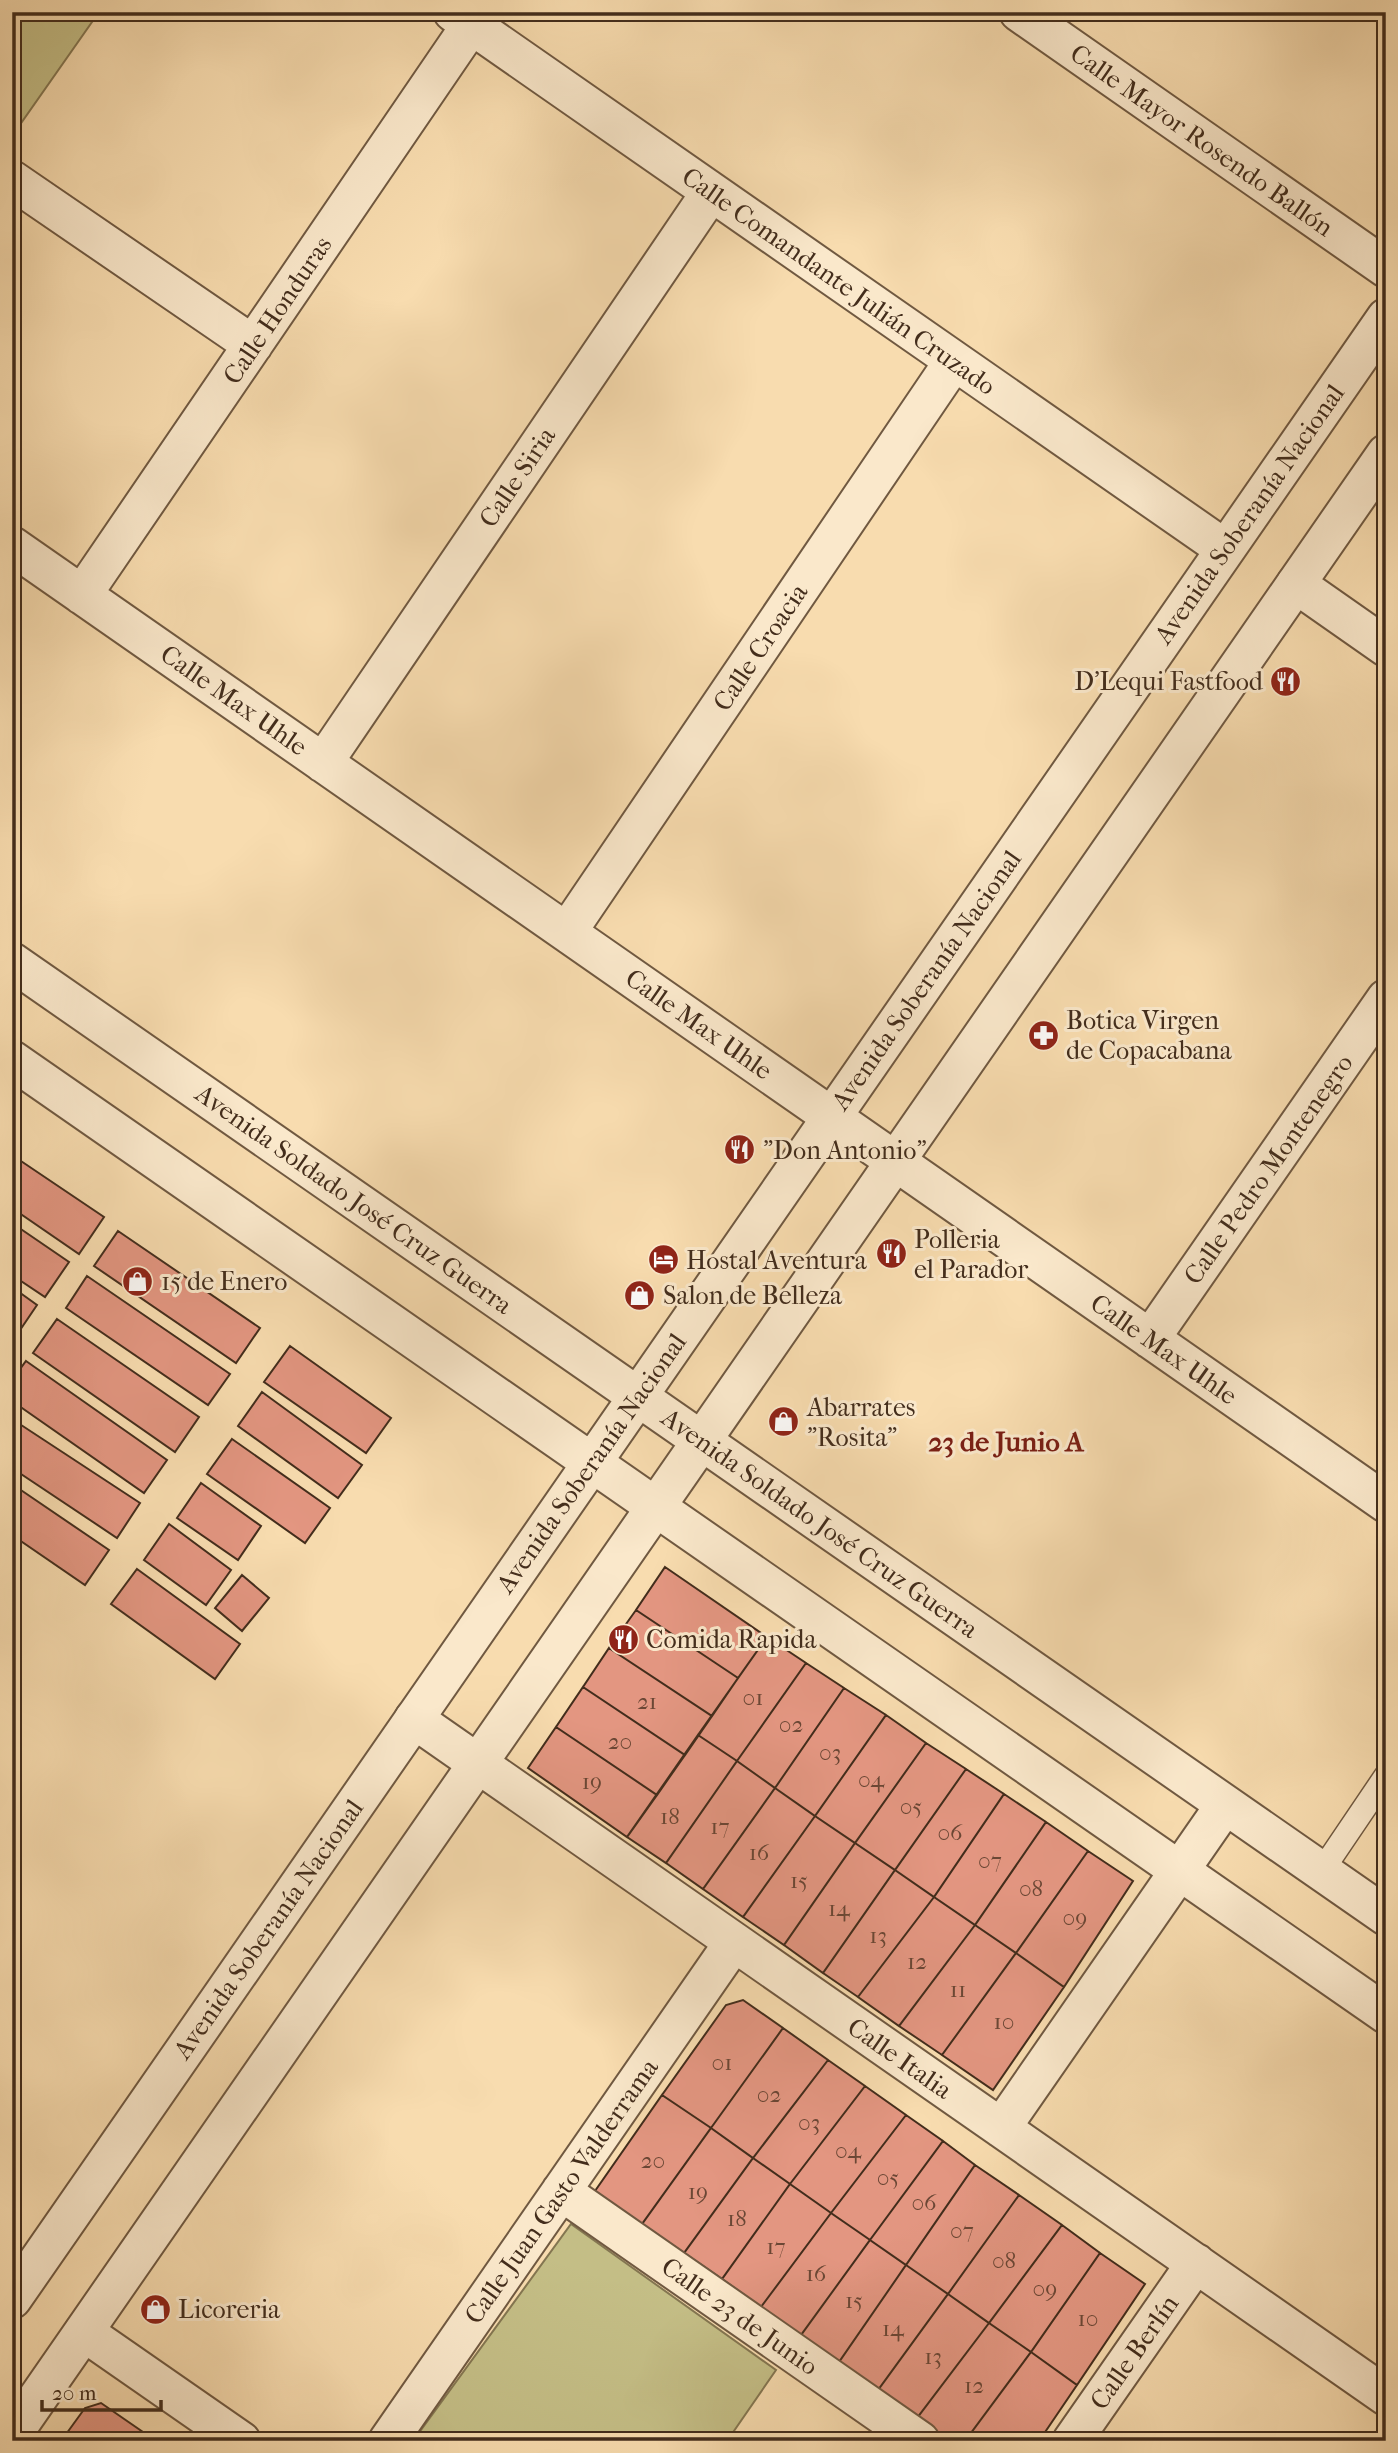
<svg xmlns="http://www.w3.org/2000/svg" width="1398" height="2453" font-family="'IM FELL French Canon',serif">
<rect width="100%" height="100%" fill="#f8dcaf"/>
<filter id="stains"><feTurbulence type="fractalNoise" baseFrequency=".00286" numOctaves="4"/><feColorMatrix values="0 0 0 0 .2 0 0 0 0 .09 0 0 0 0 .02 0 0 0 .5 -.17"/></filter>
<radialGradient id="worn" r=".72"><stop offset=".6" stop-color="#630" stop-opacity="0"/><stop offset="1" stop-color="#630" stop-opacity=".3"/></radialGradient>
<!-- green -->
<path fill="#c4be86" stroke="#847651" stroke-width="2" d="M12 12H99L12 136Z
M571 2224 776 2370 727 2441H413Z"/>
<!-- building -->
<path fill="#e39681" stroke="#432d1c" stroke-width="2" d="M12 1155 104 1217 79 1254 12 1208Z
M12 1223 69 1262 45 1297 12 1275Z
M118 1231 260 1328 236 1363 94 1266Z
M87 1276 230 1374 208 1405 66 1308Z
M12 1287 37 1305 14 1339 12 1338Z
M57 1319 199 1417 175 1452 33 1353Z
M290 1346 391 1418 366 1453 264 1382Z
M26 1361 167 1460 144 1493 12 1401V1380Z
M262 1392 362 1465 338 1498 238 1426Z
M12 1419 140 1503 117 1538 12 1468Z
M232 1439 330 1508 305 1543 207 1474Z
M201 1483 261 1526 238 1560 177 1518Z
M12 1484 109 1550 85 1585 12 1535Z
M169 1524 231 1570 206 1605 144 1560Z
M665 1567 767 1637 738 1678 636 1610Z
M137 1569 240 1644 215 1679 111 1604Z
M242 1575 269 1598 242 1631 215 1608Z
M636 1610 738 1678 712 1716 609 1648Z
M767 1637 806 1663 737 1761 698 1735Z
M609 1648 712 1716 685 1755 583 1687Z
M806 1663 844 1688 775 1788 737 1761Z
M583 1687 685 1755 657 1795 556 1727Z
M844 1688 886 1715 815 1816 775 1788Z
M886 1715 926 1743 855 1843 815 1816Z
M556 1727 657 1795 627 1837 528 1768Z
M698 1735 737 1761 666 1863 627 1837Z
M926 1743 966 1769 895 1870 855 1843Z
M737 1761 775 1788 703 1889 666 1863Z
M966 1769 1004 1794 934 1897 895 1870Z
M775 1788 815 1816 743 1917 703 1889Z
M1004 1794 1046 1822 975 1925 934 1897Z
M815 1816 855 1843 784 1945 743 1917Z
M1046 1822 1088 1851 1016 1953 975 1925Z
M855 1843 895 1870 823 1973 784 1945Z
M1088 1851 1133 1881 1064 1987 1016 1953Z
M895 1870 934 1897 858 1997 823 1973Z
M934 1897 975 1925 899 2026 858 1997Z
M975 1925 1016 1953 942 2055 899 2026Z
M1016 1953 1064 1987 993 2090 942 2055Z
M743 2000 783 2028 711 2128 662 2095 726 2005Z
M783 2028 828 2060 753 2158 711 2128Z
M828 2060 865 2086 790 2184 753 2158Z
M865 2086 906 2115 831 2213 790 2184Z
M662 2095 711 2128 642 2224 595 2191Z
M906 2115 943 2141 870 2240 831 2213Z
M711 2128 753 2158 684 2253 642 2224Z
M943 2141 975 2165 906 2265 870 2240Z
M753 2158 790 2184 722 2279 684 2253Z
M975 2165 1019 2195 948 2294 906 2265Z
M790 2184 831 2213 761 2307 722 2279Z
M1019 2195 1062 2225 989 2323 948 2294Z
M831 2213 870 2240 801 2335 761 2307Z
M1062 2225 1100 2253 1031 2352 989 2323Z
M870 2240 906 2265 839 2362 801 2335Z
M1100 2253 1145 2284 1077 2385 1031 2352Z
M906 2265 948 2294 878 2390 839 2362Z
M948 2294 989 2323 917 2418 878 2390Z
M989 2323 1031 2352 965 2441H949L917 2418Z
M1031 2352 1077 2385 1039 2441H965Z
M101 2403 156 2441H69L64 2437 85 2408Z"/>
<g fill="none" stroke-linecap="round" stroke-linejoin="round">
<defs>
<path id="service" d="M1321 1872 1386 1776"/>
<path id="minor" d="M453 12 1225 549
M1019 12 1386 268
M12 180 253 345
M12 546 1386 1503
M1296 584 1386 647
M82 595 471 25
M323 763 711 192
M567 932 954 361
M1150 1339 1386 999
M414 1719 1386 2396
M1001 2128 1225 1805
M561 2191 920 2441
M84 2332 241 2441
M388 2441 734 1942
M1072 2441 1196 2263"/>
<path id="tertiary" d="M12 962 1386 1916
M12 1060 1386 2014
M12 2299 1386 318
M12 2435 1386 454"/>
</defs>
<!-- service casing -->
<use href="#service" stroke="#705941" stroke-width="26"/>
<!-- minor casing -->
<use href="#minor" stroke="#705941" stroke-width="42"/>
<!-- tertiary casing -->
<use href="#tertiary" stroke="#705941" stroke-width="42"/>
<!-- service -->
<use href="#service" stroke="#fae8cb" stroke-width="23"/>
<!-- minor -->
<use href="#minor" stroke="#fae8cb" stroke-width="38"/>
<!-- tertiary -->
<use href="#tertiary" stroke="#fae8cb" stroke-width="38"/>
</g>
<!-- icons -->
<defs>
<symbol id="restaurant-disc" viewBox="-11 -11 22 22"><circle r="9.5" fill="#8f2418" stroke="#fae8cb"/><path d="M-5-6h1v4h1v-4h1v4h1v-4h1v5L-1.5 .5V6h-2V.5L-5-1ZM5-6V6H3V1.5H1.5Q1.5-4 5-6Z" fill="#fff"/></symbol>
<symbol id="pharmacy-disc" viewBox="-11 -11 22 22"><circle r="9.5" fill="#8f2418" stroke="#fae8cb"/><path d="M-2-6h4v4h4v4h-4v4h-4v-4h-4v-4h4Z" fill="#fff"/></symbol>
<symbol id="hotel-disc" viewBox="-11 -11 22 22"><circle r="9.5" fill="#8f2418" stroke="#fae8cb"/><path d="M-6-4.5h1.5V1H6V5H4.5V3h-9V5H-6ZM-4 0a1.8 1.8 0 1 1 3.6 0ZM.5 0V-2.5h3Q6-2.5 6 0Z" fill="#fff"/></symbol>
<symbol id="shop-disc" viewBox="-11 -11 22 22"><circle r="9.5" fill="#8f2418" stroke="#fae8cb"/><path d="M-5-2.5h2.3a2.7 3.5 0 0 1 5.4 0H5L5.5 6h-11ZM-1.5-2.5h3a1.5 2.3 0 0 0-3 0Z" fill="#fff"/></symbol>
</defs>
<g fill-rule="evenodd">
<use href="#restaurant-disc" x="1268" y="664" width="35" height="35"/>
<use href="#pharmacy-disc" x="1026" y="1018" width="35" height="35"/>
<use href="#restaurant-disc" x="722" y="1132" width="35" height="35"/>
<use href="#restaurant-disc" x="874" y="1236" width="35" height="35"/>
<use href="#hotel-disc" x="646" y="1242" width="35" height="35"/>
<use href="#shop-disc" x="120" y="1264" width="35" height="35"/>
<use href="#shop-disc" x="622" y="1278" width="35" height="35"/>
<use href="#shop-disc" x="766" y="1404" width="35" height="35"/>
<use href="#restaurant-disc" x="606" y="1622" width="35" height="35"/>
<use href="#shop-disc" x="138" y="2292" width="35" height="35"/>
</g>
<g text-anchor="middle" stroke-width="6" stroke-linejoin="round" paint-order="stroke">
<!-- number labels -->
<g font-size="23" fill="#6b4735">
<text x="753" y="1705">01</text>
<text x="647" y="1709">21</text>
<text x="791" y="1732">02</text>
<text x="620" y="1749">20</text>
<text x="830" y="1760">03</text>
<text x="871" y="1787">04</text>
<text x="592" y="1789">19</text>
<text x="911" y="1814">05</text>
<text x="670" y="1824">18</text>
<text x="720" y="1834">17</text>
<text x="950" y="1840">06</text>
<text x="759" y="1860">16</text>
<text x="990" y="1868">07</text>
<text x="799" y="1888">15</text>
<text x="1031" y="1896">08</text>
<text x="839" y="1916">14</text>
<text x="1075" y="1925">09</text>
<text x="878" y="1943">13</text>
<text x="917" y="1969">12</text>
<text x="958" y="1997">11</text>
<text x="1004" y="2029">10</text>
<text x="722" y="2070">01</text>
<text x="769" y="2102">02</text>
<text x="809" y="2130">03</text>
<text x="848" y="2158">04</text>
<text x="653" y="2168">20</text>
<text x="888" y="2185">05</text>
<text x="698" y="2199">19</text>
<text x="924" y="2210">06</text>
<text x="737" y="2226">18</text>
<text x="962" y="2238">07</text>
<text x="776" y="2254">17</text>
<text x="1004" y="2268">08</text>
<text x="816" y="2281">16</text>
<text x="1045" y="2296">09</text>
<text x="854" y="2308">15</text>
<text x="1088" y="2326">10</text>
<text x="893" y="2336">14</text>
<text x="933" y="2364">13</text>
<text x="974" y="2393">12</text>
</g>
<!-- street labels -->
<g font-size="26" fill="#432d1c" stroke="#fae8cb">
<text transform="translate(1202 140) rotate(35)" y="9">Calle Mayor Rosendo Ballón</text>
<text transform="translate(839 281) rotate(35)" y="9">Calle Comandante Julián Cruzado</text>
<text transform="translate(277 310) rotate(-56)" y="9">Calle Honduras</text>
<text transform="translate(517 477) rotate(-56)" y="9">Calle Siria</text>
<text transform="translate(1249 514) rotate(-55)" y="9">Avenida Soberanía Nacional</text>
<text transform="translate(760 647) rotate(-56)" y="9">Calle Croacia</text>
<text transform="translate(234 700) rotate(35)" y="9">Calle Max Uhle</text>
<text transform="translate(926 980) rotate(-55)" y="9">Avenida Soberanía Nacional</text>
<text transform="translate(699 1024) rotate(35)" y="9">Calle Max Uhle</text>
<text transform="translate(1268 1169) rotate(-55)" y="9">Calle Pedro Montenegro</text>
<text transform="translate(354 1199) rotate(35)" y="9">Avenida Soldado José Cruz Guerra</text>
<text transform="translate(1164 1349) rotate(35)" y="9">Calle Max Uhle</text>
<text transform="translate(591 1463) rotate(-55)" y="9">Avenida Soberanía Nacional</text>
<text transform="translate(820 1523) rotate(35)" y="9">Avenida Soldado José Cruz Guerra</text>
<text transform="translate(268 1929) rotate(-55)" y="9">Avenida Soberanía Nacional</text>
<text transform="translate(900 2058) rotate(35)" y="9">Calle Italia</text>
<text transform="translate(561 2191) rotate(-55)" y="9">Calle Juan Gasto Valderrama</text>
<text transform="translate(740 2316) rotate(35)" y="9">Calle 23 de Junio</text>
<text transform="translate(1134 2352) rotate(-55)" y="9">Calle Berlín</text>
</g>
<!-- poi labels -->
<g font-size="26" fill="#432d1c" stroke="#fae8cb" text-anchor="start">
<text x="1263" y="690" text-anchor="end">D'Lequi Fastfood</text>
<text x="1066" y="1029">Botica Virgen<tspan x="1066" dy="30">de Copacabana</tspan></text>
<text x="763" y="1159">"Don Antonio"</text>
<text x="914" y="1248">Polleria<tspan x="914" dy="30">el Parador</tspan></text>
<text x="686" y="1269">Hostal Aventura</text>
<text x="161" y="1290">15 de Enero</text>
<text x="663" y="1304">Salon de Belleza</text>
<text x="807" y="1416">Abarrates<tspan x="807" dy="30">"Rosita"</tspan></text>
<text x="646" y="1648">Comida Rapida</text>
<text x="178" y="2318">Licoreria</text>
</g>
<!-- neighbourhood labels -->
<g font-size="28" font-weight="bold" fill="#7a1f14" stroke="#fae8cb">
<text x="1006" y="1451">23 de Junio A</text>
</g>
</g>
<!-- margin -->
<rect width="1398" height="2453" fill="none" stroke="#f8dcaf" stroke-width="42"/>
<rect x="14" y="14" width="1370" height="2425" fill="none" stroke="#432d1c" stroke-width="3.5"/>
<rect x="21" y="21" width="1356" height="2411" fill="none" stroke="#432d1c" stroke-width="2"/>
<!-- scale -->
<path d="M42 2400v10h119v-10" fill="none" stroke="#432d1c" stroke-width="3.5"/>
<text x="52" y="2400" font-size="21" fill="#432d1c" stroke="#fae8cb" stroke-width="5" paint-order="stroke">20 m</text>
<rect width="100%" height="100%" filter="url(#stains)"/>
<rect width="100%" height="100%" fill="url(#worn)"/>
</svg>
